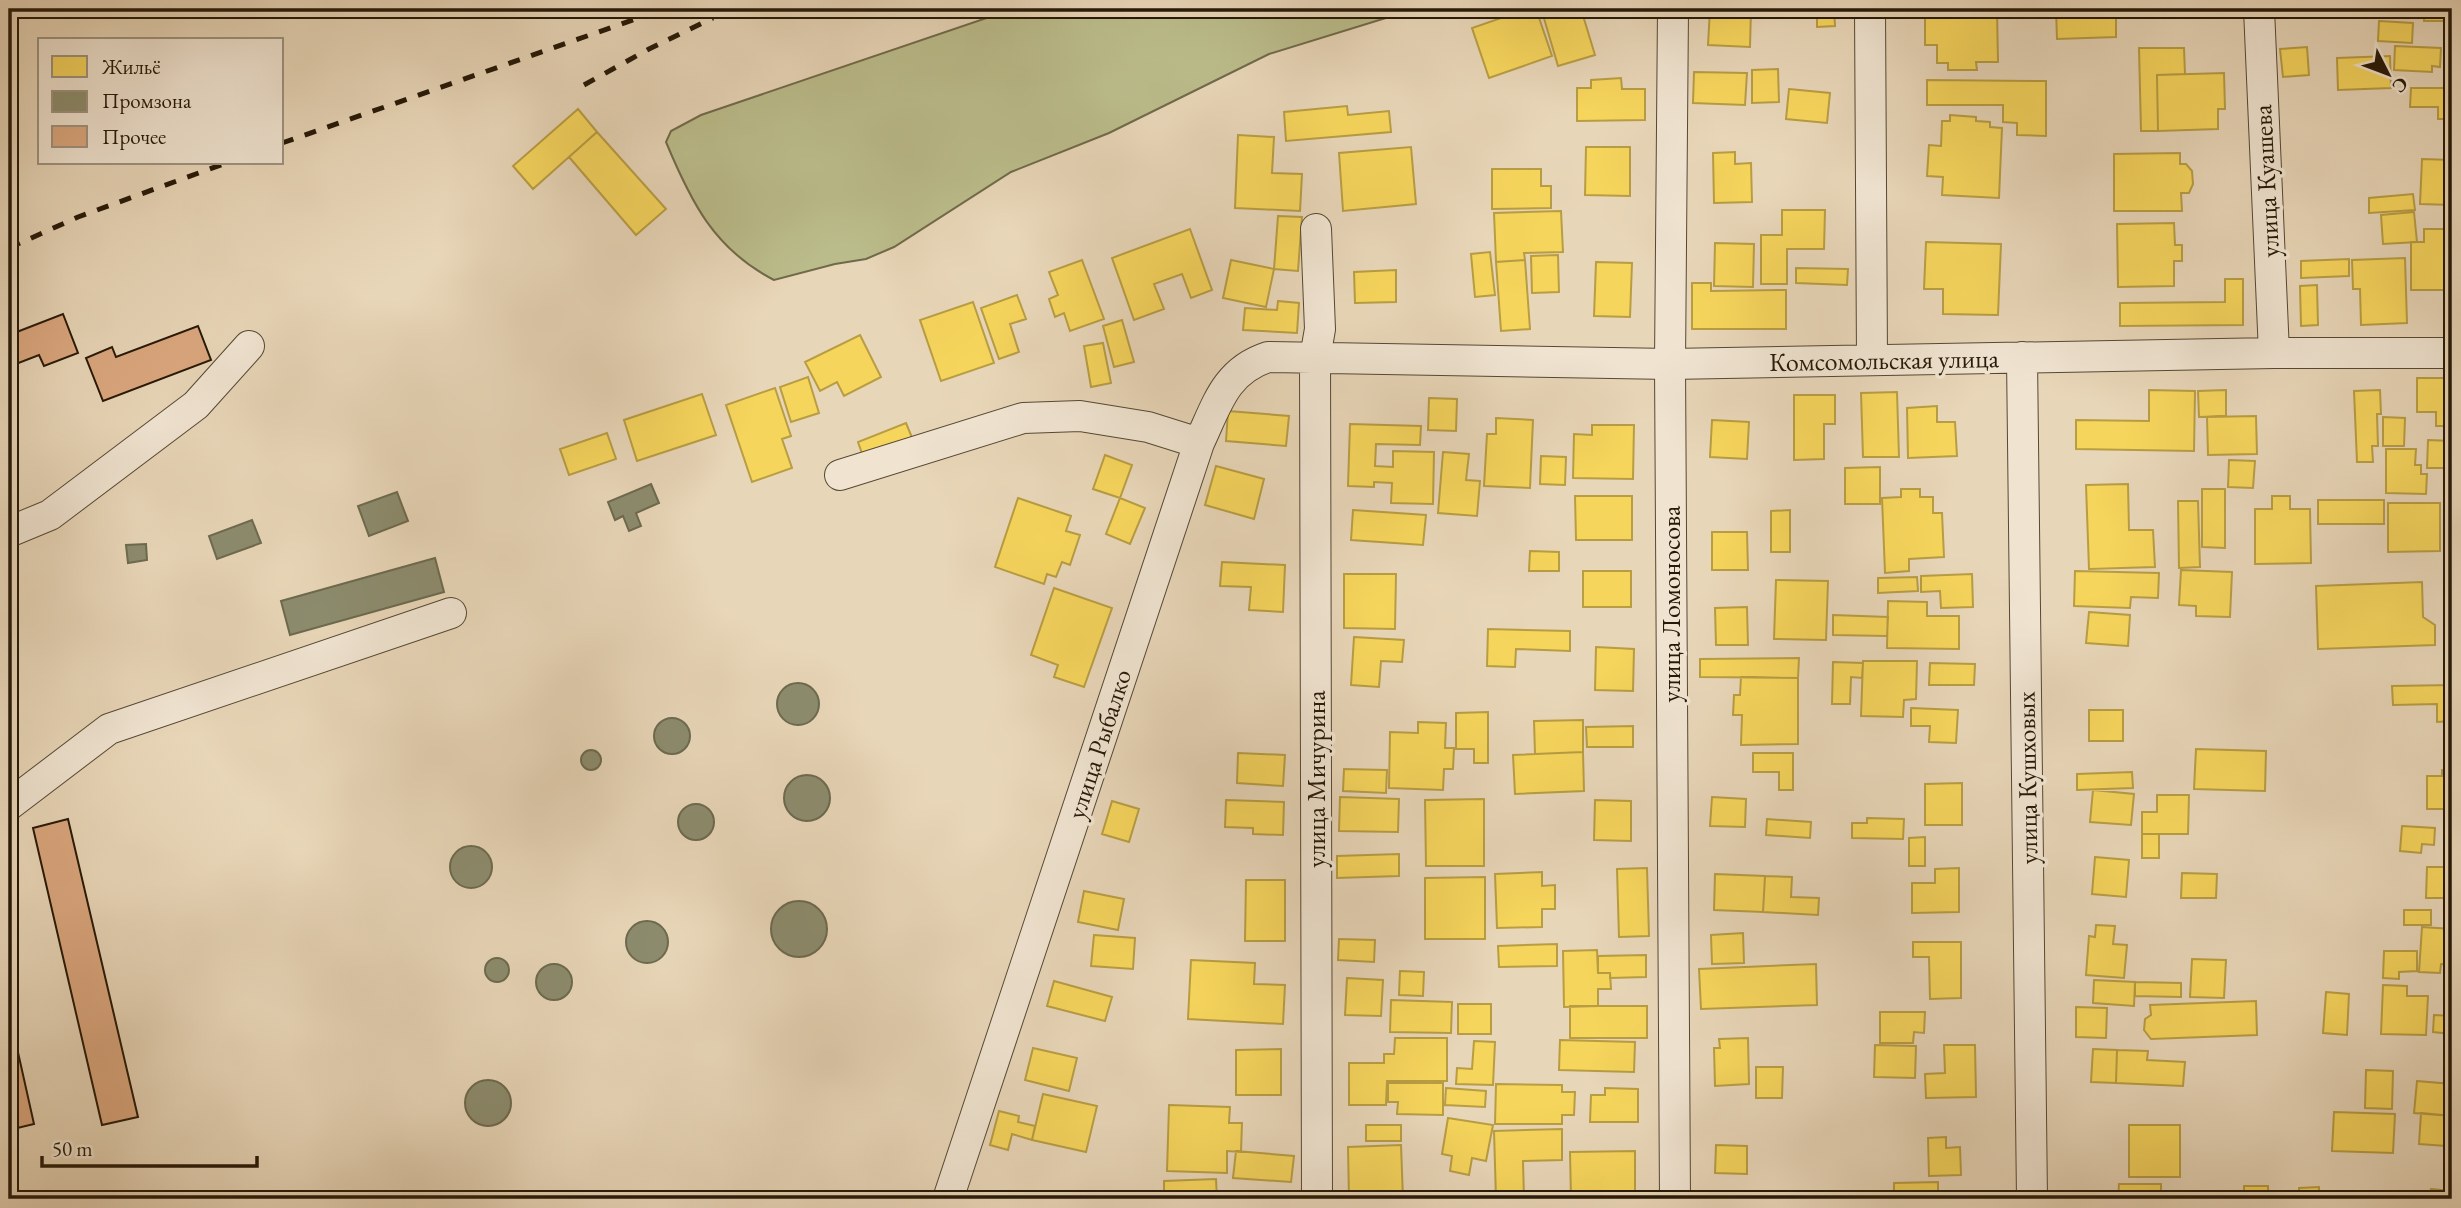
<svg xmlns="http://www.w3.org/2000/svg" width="2461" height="1208" font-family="'EB Garamond',serif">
<rect width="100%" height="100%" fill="#e8d6b8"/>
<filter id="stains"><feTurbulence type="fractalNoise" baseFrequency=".00286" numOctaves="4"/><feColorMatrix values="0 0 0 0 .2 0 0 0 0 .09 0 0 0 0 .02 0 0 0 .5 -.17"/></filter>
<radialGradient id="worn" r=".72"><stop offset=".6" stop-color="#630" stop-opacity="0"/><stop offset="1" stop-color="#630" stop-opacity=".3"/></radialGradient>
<!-- green -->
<path fill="#bbbc8b" stroke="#706a4a" stroke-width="2" d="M1013 9H1415L1269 54 1109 133 1011 172 894 247 866 259 835 264 774 280C714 249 691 202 666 142L671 131 701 115Z"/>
<!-- homes -->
<path fill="#f6d55c" stroke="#b89d43" stroke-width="2" d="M1527 9H1536L1552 56 1489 78 1472 28Z
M1565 9H1581L1595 55 1558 66 1543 15Z
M1710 9H1751L1750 47 1708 45Z
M1817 9H1834L1835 26 1817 27Z
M1935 9H1997L1998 62H1976L1977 70H1948V63H1937V45H1925V17H1936Z
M2056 9H2116V37L2057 39Z
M2344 9H2377V14L2361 15V11L2344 12Z
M2425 9H2452V21H2424Z
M2379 21 2413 23 2412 43 2378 41Z
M2395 46 2441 48 2440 67 2432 66V72L2394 70Z
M2307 47 2309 75 2283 77 2280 49Z
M2139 48H2184L2185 74 2157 75 2158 131H2141Z
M2390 56 2391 88 2338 90 2337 58Z
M1778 69 1779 102 1752 103V70Z
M1694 72 1747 73 1745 105 1693 103Z
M2224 73 2225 109H2218V129L2158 131 2157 75Z
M1621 78 1622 89H1645V120L1577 121V88H1591V80Z
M1927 80 2046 81V136L2017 135V123L2003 122V105H1927Z
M2411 88H2452V119H2438V107H2410Z
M1789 89 1830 93 1827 123 1786 119Z
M1347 106 1348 115 1389 111 1391 132 1286 141 1284 112Z
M578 109 597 132 533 189 513 166Z
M1950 115 1976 117V121L1990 122V127L2002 128 1999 198 1942 195 1943 177 1927 176 1929 145 1941 146 1942 121H1950Z
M597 132 666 209 636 235 569 157Z
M1238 135 1274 137 1272 173 1302 174 1300 211 1235 208Z
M1411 147 1416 204 1343 211 1339 153Z
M1586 147H1630V196L1585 195Z
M1735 152V164L1751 163 1752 202 1714 203 1713 153Z
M2180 153V164H2186L2192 171 2193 184 2189 193H2181L2182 211H2114V154Z
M2422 159 2452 160V205L2420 204Z
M1492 169H1541V186H1551V208L1492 209Z
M2413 194 2415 210 2369 213V198Z
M1782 210H1825L1824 249H1787V284H1761V235H1782Z
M1561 211 1563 252 1524 253 1525 260 1496 262 1494 213Z
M2414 212 2417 242 2383 244 2381 215Z
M1278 216 1302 217 1298 271 1274 269Z
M2174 223 2175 245H2182V261H2174V286L2118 287 2117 224Z
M1190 229 1212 290 1191 298 1182 274 1154 284 1164 309 1134 320 1112 258Z
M2424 229H2452V290H2411V242H2424Z
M1926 242 2001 244 1998 315 1943 314V289H1924Z
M1715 243 1754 244 1753 287 1714 286Z
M1490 252 1495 295 1475 297 1471 254Z
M1558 255 1559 292 1532 293 1531 256Z
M2405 258 2407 323 2361 325 2360 289H2353L2352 260Z
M2349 259V276L2301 278V261Z
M1082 260 1104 319 1070 331 1064 313 1055 317 1049 299 1058 295 1049 272Z
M1231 260 1274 269 1266 307 1223 298Z
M1525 260 1530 329 1501 331 1496 262Z
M1596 262 1632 263 1630 317 1594 316Z
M1796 268 1848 269 1847 285 1796 283Z
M1396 270V302L1355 303 1354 272Z
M2225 279H2243V325L2120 326V303L2225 302Z
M1692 283H1711V291L1786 290V329H1692Z
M2317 285 2318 325 2301 326 2300 286Z
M1017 295 1026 319 1010 324 1019 352 999 359 981 308Z
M1278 301 1299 303 1297 333 1243 330 1245 308 1277 310Z
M973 302 994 363 941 381 920 320Z
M1122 320 1134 362 1114 367 1103 326Z
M860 335 881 377 844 396 837 382 820 391 805 362Z
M1103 343 1111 383 1091 387 1084 346Z
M808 377 819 413 791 422 780 387Z
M2417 378H2452V426H2436V412H2417Z
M775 388 791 436 782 439 792 468 752 482 726 405Z
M2149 390 2195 391 2194 451 2076 449V420L2149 421Z
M2226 390V416L2199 417 2198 391Z
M2380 390 2381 414H2377L2378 446H2372L2373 462H2357L2354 391Z
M1897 392 1899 457H1863L1861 393Z
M702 394 716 435 637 461 624 420Z
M1794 395H1835V424H1824V459L1794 460Z
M1429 398 1457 399 1456 431 1428 430Z
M1937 406V422H1955L1957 456 1908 458 1907 408Z
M1228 411 1289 416 1286 446 1226 441Z
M2256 416 2257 454 2208 455 2207 417Z
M2383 417 2405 418 2404 446H2383Z
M1496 418 1533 420 1530 488 1484 486 1487 434H1496Z
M1712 420 1749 422 1747 459 1710 457Z
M906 423 913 440 864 459 858 442Z
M1350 424 1421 426 1420 445 1376 444 1375 466 1393 467V451L1434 452 1433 504 1391 503 1392 483 1374 482V487L1348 486Z
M1592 425H1634L1633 479 1573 478 1574 434 1592 435Z
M607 433 616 459 569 475 560 449Z
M2428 440 2452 441V468H2427Z
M2386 449H2416L2415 465H2421V474H2427L2426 494 2386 493Z
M1443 452 1469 454 1466 480 1480 481 1477 516 1438 513Z
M1105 455 1132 465 1120 498 1093 489Z
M1541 456 1566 457 1565 485 1540 484Z
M2229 460 2255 461 2253 488 2228 487Z
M1216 466 1264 479 1254 519 1205 505Z
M1880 467V504H1845V468Z
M2128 484 2129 530H2153L2155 567 2089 569 2086 485Z
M1901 489H1920V497H1933V513H1942L1944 557 1909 559V571L1885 573 1882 498 1901 497Z
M2202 489H2225V548L2202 547Z
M1575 496H1632V540H1576Z
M2272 496H2290V509H2310L2311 563 2255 564V509H2272Z
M1018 498 1071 516 1066 531 1080 535 1070 565 1062 562 1056 577 1047 574 1044 584 995 567Z
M1120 498 1145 508 1130 544 1106 534Z
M2318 500H2384V524H2318Z
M2178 501H2198L2200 567 2179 568Z
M2388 503H2440V551L2388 552Z
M1353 510 1426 515 1423 545 1351 540Z
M1790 510V552H1771V511Z
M1712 532H1747L1748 570H1712Z
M1530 551 1559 552V571H1529Z
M1222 562 1285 565 1283 612 1249 610 1251 587 1220 586Z
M2181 570 2232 572 2230 617 2196 616V606L2179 605Z
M1583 571H1631V607H1583Z
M2075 571 2159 573 2158 598 2131 597 2130 608 2074 606Z
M1344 574H1396L1395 629 1344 628Z
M1972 574 1973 607 1941 608 1940 591 1921 592V576Z
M1917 577 1918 591 1878 593V578Z
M1776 580 1828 581 1826 640 1774 639Z
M2422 582 2423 617 2435 625V645L2318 649 2316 586Z
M1054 588 1112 608 1084 687 1054 677 1058 665 1031 655Z
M1888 601 1927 602V616H1959V649L1887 648Z
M1747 607 1748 645H1716L1715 608Z
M2089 612 2130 615 2128 646 2086 643Z
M1833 615 1888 617 1887 636 1833 635Z
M1488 629 1570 631V651L1516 649 1515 667 1487 666Z
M1354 637 1404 640 1402 662 1381 661 1379 687 1351 685Z
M1596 647 1634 649 1633 691 1595 690Z
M1799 658 1798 678 1700 677V659Z
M1863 661H1917L1916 699 1904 700 1903 717 1861 716Z
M1833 662 1863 663 1862 678 1851 677 1850 704H1832Z
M1930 663 1975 664 1974 685H1929Z
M1741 677 1798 678V744L1741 745 1742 715H1733L1734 695H1740Z
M2452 685V721L2437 722V704L2393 705 2392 686Z
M1911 708 1958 710 1956 743 1929 742 1930 726H1911Z
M2089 710H2123V741H2089Z
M1488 712V763H1474V749H1456V713Z
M1583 720V752L1535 754 1534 721Z
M1418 722 1446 723 1445 748H1454L1453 769H1444L1443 790 1389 788 1390 732 1418 733Z
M1633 726V747H1587L1586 727Z
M2196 749 2266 751 2265 791 2194 789Z
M1583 752 1584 791 1515 794 1513 755Z
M1238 753 1285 755 1283 786 1237 783Z
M1753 753H1793V790H1779V772H1753Z
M1344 769 1387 770 1386 793 1343 791Z
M2442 770H2452V809H2427V776H2442Z
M2132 772 2133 788 2077 790V774Z
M1962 783V825H1925V784Z
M2093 790 2134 794 2131 825 2090 822Z
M2157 795H2189L2188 834H2142V812H2157Z
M1340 797 1399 799 1398 832 1339 831Z
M1712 797 1746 799 1745 827 1710 826Z
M1484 799V866H1426L1425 800Z
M1226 800 1284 802 1283 835 1253 834V828L1225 827Z
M1595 800 1631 801V841L1594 840Z
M1112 801 1139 809 1129 842 1102 834Z
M1867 818 1904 819 1903 839 1852 838V823H1867Z
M1767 819 1811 822 1810 838 1766 835Z
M2402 826 2435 828 2434 845 2422 844 2421 853 2400 851Z
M2142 834H2159V858H2142Z
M1925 837V866H1909V838Z
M1399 854V876L1337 878V856Z
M2095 857 2129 860 2126 897 2092 894Z
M2427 867H2452V898H2426Z
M1647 868 1649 936 1619 937 1617 869Z
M1959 868V912L1912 913V883H1935V869Z
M1542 872V886L1555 885V909H1542V927L1497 928 1495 874Z
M2182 873 2217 874 2216 898H2181Z
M1715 874 1765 876 1763 912 1714 910Z
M1765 876 1792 877 1791 897 1819 898 1818 915 1763 912Z
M1485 877V939H1425V878Z
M1246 880H1285V941H1245Z
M1084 891 1124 899 1118 930 1078 922Z
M2404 910H2431V925H2404Z
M2096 925 2115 926 2113 944 2127 945 2124 978 2086 975 2089 936 2095 937Z
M2422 927 2452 929V965L2441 964 2440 973 2419 972Z
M1743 933 1744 963 1712 964 1711 935Z
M1094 935 1135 938 1133 969 1091 966Z
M1339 939 1375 940 1374 962 1338 960Z
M1913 942H1961V998L1930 999 1929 957H1913Z
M1557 944V966L1499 967 1498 946Z
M1597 950 1598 973H1610L1611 989H1598V1006L1564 1007 1563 951Z
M2384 951H2417V971L2399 972V979L2383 978Z
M1646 955V977L1610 978V973H1598V956Z
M2192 959 2226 960 2224 998 2190 997Z
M1191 960 1255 963 1254 984 1285 985 1283 1024 1188 1019Z
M1816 964 1817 1005 1701 1009 1699 969Z
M1400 971 1424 972 1423 996 1399 995Z
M1347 978 1383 980 1381 1016 1345 1015Z
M2094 980 2135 982 2134 1006 2093 1003Z
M1054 981 1112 997 1105 1021 1047 1006Z
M2135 982 2181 983V997L2135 996Z
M2383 985 2407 986V996H2428L2426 1035 2381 1034Z
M2326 992 2349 994 2347 1035 2323 1033Z
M1391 1000 1452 1002 1451 1033 1390 1032Z
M2256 1001 2257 1035 2151 1039 2144 1030 2145 1019 2151 1015 2150 1005Z
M1458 1004H1491V1034H1458Z
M1570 1006H1647V1038H1570Z
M2076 1007 2107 1008 2106 1038 2076 1037Z
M1880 1012H1925L1924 1033 1914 1032 1913 1043H1880Z
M2434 1015 2452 1016V1034L2433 1032Z
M1395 1038H1447V1081H1387L1386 1105H1349V1063H1384V1054H1394Z
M1748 1038 1749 1084 1715 1086 1714 1048H1720L1719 1039Z
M1560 1040 1635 1042 1634 1072 1559 1070Z
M1474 1041 1495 1042 1493 1085 1456 1084 1457 1068 1472 1069Z
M1875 1045 1916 1046 1915 1078 1874 1077Z
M1944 1045H1975L1976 1097 1926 1098 1925 1074 1945 1073Z
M1033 1048 1077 1058 1069 1091 1025 1080Z
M1281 1049V1095H1236V1050Z
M2093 1049 2117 1050 2116 1083 2091 1082Z
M2117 1050 2148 1051 2147 1060 2185 1062 2183 1086 2116 1083Z
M1756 1067H1783L1782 1098H1756Z
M2366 1070 2393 1071 2392 1109 2365 1108Z
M2417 1081 2452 1084V1116L2414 1113Z
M1388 1083H1443V1115L1397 1114 1398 1102H1388Z
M1496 1084 1562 1085V1092H1575L1574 1115H1562V1124H1495Z
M1446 1088 1486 1091 1485 1107 1445 1105Z
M1605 1088 1638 1089V1122H1590L1591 1095H1605Z
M1043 1094 1097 1106 1086 1152 1032 1140Z
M1169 1105 1230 1107 1229 1123H1242L1241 1152 1227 1151V1173L1167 1171Z
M999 1111 1019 1116 1018 1122 1035 1126 1032 1140 1012 1134 1008 1150 990 1145Z
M2334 1112 2395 1114 2393 1153 2332 1151Z
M2421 1113 2452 1116V1135H2447L2446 1146 2419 1144Z
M1448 1118 1493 1125 1486 1161 1472 1158 1469 1175 1450 1171 1452 1156 1442 1154Z
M1366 1125H1401V1141H1366Z
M2129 1125H2180V1177H2129Z
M1562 1129V1160L1523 1161 1524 1199H1496L1494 1131Z
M1946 1137V1148L1960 1147 1961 1175 1929 1176 1928 1138Z
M1401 1145 1403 1199H1349L1348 1147Z
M1716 1145 1747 1146V1174L1715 1173Z
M1236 1151 1294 1156 1291 1182 1233 1178Z
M1635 1151V1199H1571L1570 1152Z
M1216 1179 1217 1199H1164V1181Z
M1938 1182V1199H1894V1183Z
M2119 1184H2161V1199H2118Z
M2244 1186H2268V1199H2244Z
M2319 1187V1199H2299V1188Z
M2431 1189 2452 1191V1199H2430Z
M1005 1191 1049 1194V1199H1004Z
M1107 1193 1133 1194V1199H1107Z"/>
<!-- industry -->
<path fill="#8c8c6e" stroke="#6d6a4f" stroke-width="2" d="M651 484 659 503 636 513 641 526 629 531 623 516 615 520 608 502Z
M397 492 408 521 369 536 358 506Z
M252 520 261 543 217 559 209 536Z
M146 544 147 560 128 563 126 545Z
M435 558 444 592 290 635 281 601Z
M777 704a21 21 0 1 1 42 0a21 21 0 1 1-42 0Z
M654 736a18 18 0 1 1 36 0a18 18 0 1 1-36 0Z
M581 760a10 10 0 1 1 20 0a10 10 0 1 1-20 0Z
M784 798a23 23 0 1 1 46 0a23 23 0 1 1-46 0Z
M678 822a18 18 0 1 1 36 0a18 18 0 1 1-36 0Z
M450 867a21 21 0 1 1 42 0a21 21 0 1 1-42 0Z
M771 929a28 28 0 1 1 56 0a28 28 0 1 1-56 0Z
M626 942a21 21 0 1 1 42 0a21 21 0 1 1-42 0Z
M485 970a12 12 0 1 1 24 0a12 12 0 1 1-24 0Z
M536 982a18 18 0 1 1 36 0a18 18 0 1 1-36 0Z
M465 1103a23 23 0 1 1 46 0a23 23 0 1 1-46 0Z"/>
<!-- building -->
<path fill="#dba77f" stroke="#261908" stroke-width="2" d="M63 314 78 353 44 366 39 355 16 364 9 343V335Z
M198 326 211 360 103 401 86 358 112 347 116 357Z
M68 819 138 1117 102 1125 33 828Z
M9 1012 34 1124 9 1130Z
M238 1198V1199H9Z"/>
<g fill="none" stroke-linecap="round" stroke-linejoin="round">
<defs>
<path id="minor" d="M1673 9 1670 364 1675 1199
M1870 9 1872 359
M2259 9 2274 353
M1316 229 1320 329 1315 358 1317 1199
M2022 357 2032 1199
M840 475 1023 418 1080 416 1148 427 1199 443
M9 532 50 515 196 405 249 346
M9 805 109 729 451 613
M948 1199 1199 443C1217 405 1225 371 1268 357L1670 364 2274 353H2452"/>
</defs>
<!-- minor casing -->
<use href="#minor" stroke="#564834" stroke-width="32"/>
<!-- minor -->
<use href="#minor" stroke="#f0e4d1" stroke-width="30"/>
<!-- rail -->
<path stroke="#261908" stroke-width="5" stroke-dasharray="12 12" stroke-linecap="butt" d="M584 85 649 49 713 18
M282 143 664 9
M9 248 78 217 226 163"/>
</g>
<g text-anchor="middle" stroke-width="7" stroke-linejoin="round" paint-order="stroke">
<!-- street labels -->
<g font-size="26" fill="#261908" stroke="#f0e4d1">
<text transform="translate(2266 181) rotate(-93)" y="9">улица Куашева</text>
<text transform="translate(1884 360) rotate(-1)" y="9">Комсомольская улица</text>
<text transform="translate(1671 604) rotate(-90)" y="9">улица Ломоносова</text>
<text transform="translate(1099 744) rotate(-72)" y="9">улица Рыбалко</text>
<text transform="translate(2027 778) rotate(-91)" y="9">улица Кушховых</text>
<text transform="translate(1316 779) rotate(-90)" y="9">улица Мичурина</text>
</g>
</g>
<!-- margin -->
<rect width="2461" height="1208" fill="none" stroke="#e8d6b8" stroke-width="35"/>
<rect x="10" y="10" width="2440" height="1187" fill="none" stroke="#261908" stroke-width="3.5"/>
<rect x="18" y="18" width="2426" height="1173" fill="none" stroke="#261908" stroke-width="2"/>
<!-- legend -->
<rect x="38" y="38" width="245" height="126" fill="#f0e4d1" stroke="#9f9381" stroke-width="2"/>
<rect x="52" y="56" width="35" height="21" fill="#f6d55c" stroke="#9f9381" stroke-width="2"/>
<text x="102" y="74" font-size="21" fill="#261908">Жильё</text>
<rect x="52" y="91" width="35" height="21" fill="#8c8c6e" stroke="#9f9381" stroke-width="2"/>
<text x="102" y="108" font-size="21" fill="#261908">Промзона</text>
<rect x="52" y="126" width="35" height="21" fill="#dba77f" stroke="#9f9381" stroke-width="2"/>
<text x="102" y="144" font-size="21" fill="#261908">Прочее</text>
<!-- north arrow -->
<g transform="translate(2388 74) rotate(132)" stroke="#f0e4d1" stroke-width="5" paint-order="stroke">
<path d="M0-5L12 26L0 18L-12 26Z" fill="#261908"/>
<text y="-10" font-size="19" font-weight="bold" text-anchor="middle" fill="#261908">С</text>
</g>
<!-- scale -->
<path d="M42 1156v10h215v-10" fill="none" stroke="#261908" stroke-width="3.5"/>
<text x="52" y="1156" font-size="21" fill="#261908" stroke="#f0e4d1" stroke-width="5" paint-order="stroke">50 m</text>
<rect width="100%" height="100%" filter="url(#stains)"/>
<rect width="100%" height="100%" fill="url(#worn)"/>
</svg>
